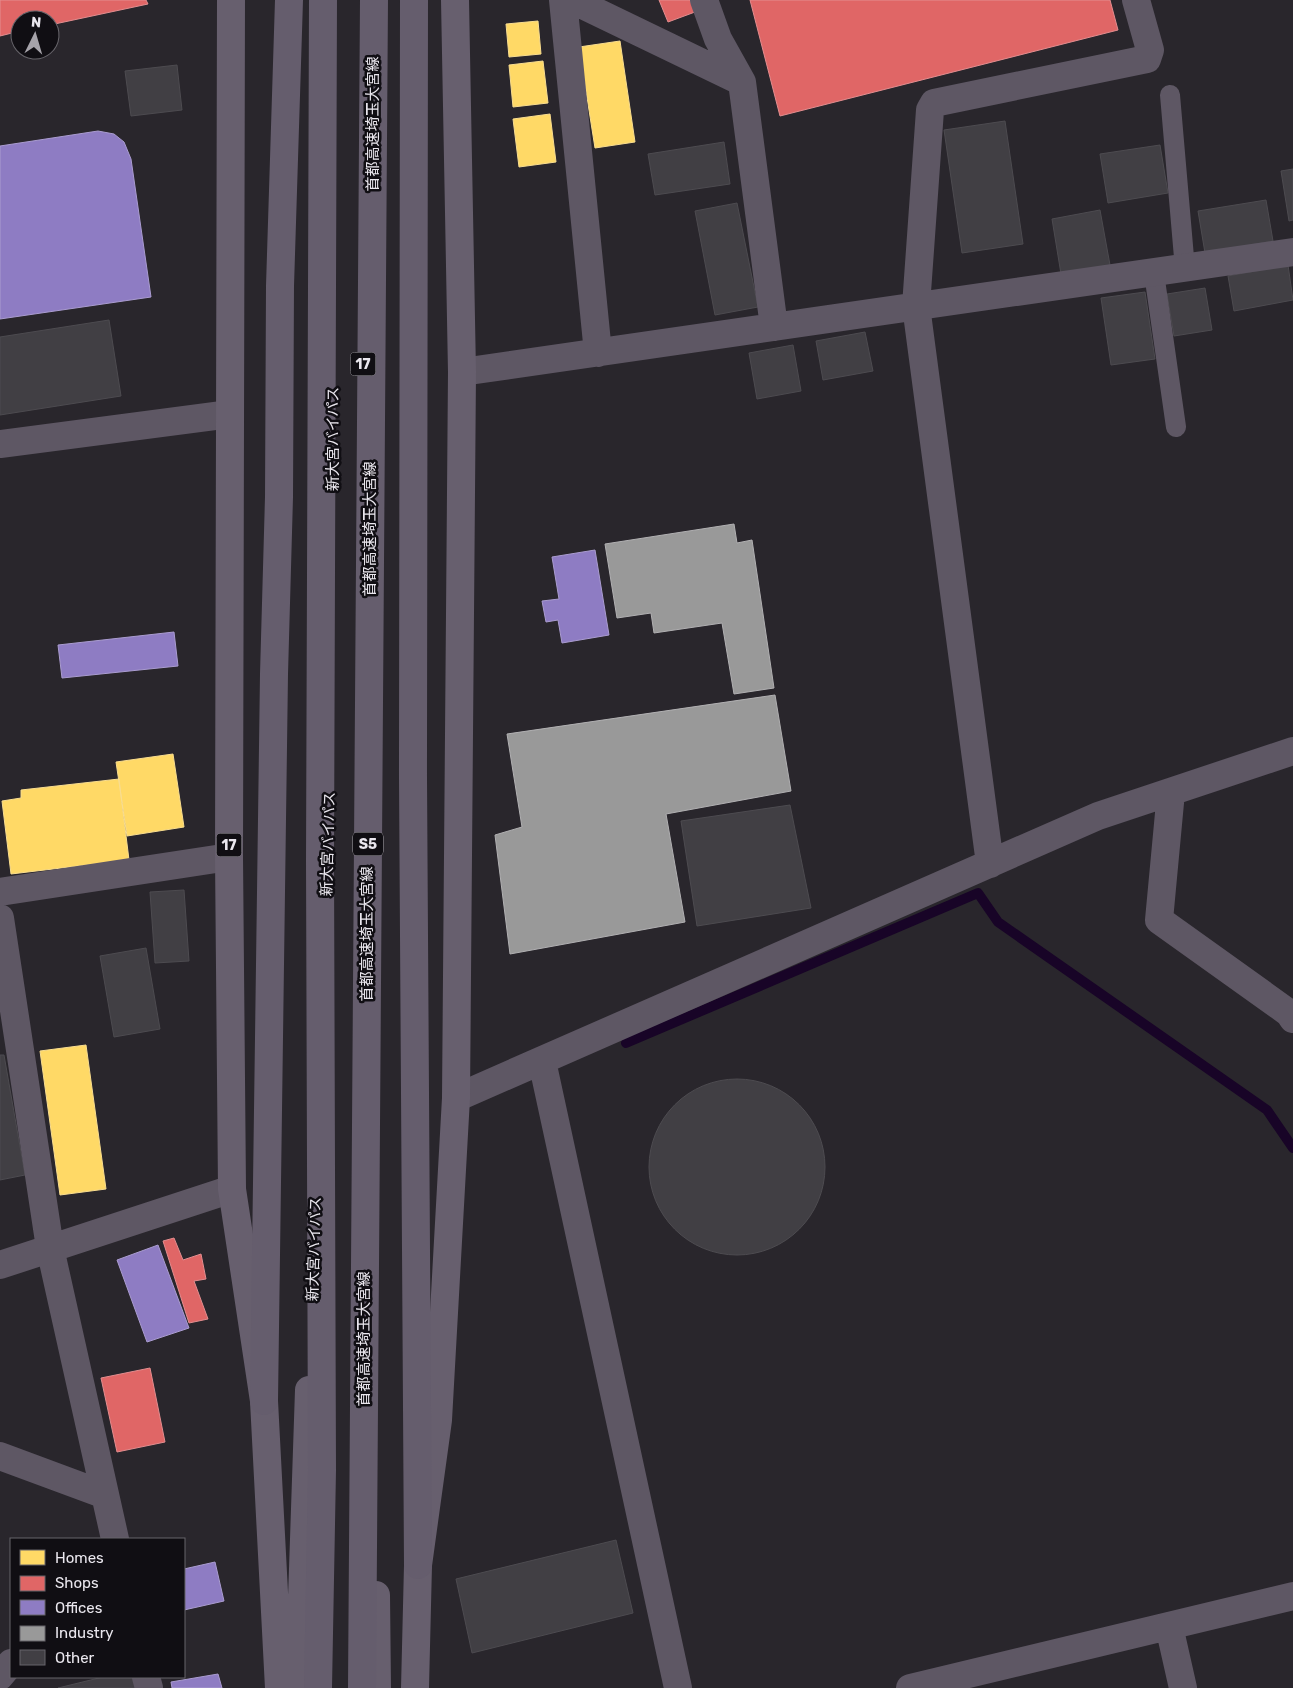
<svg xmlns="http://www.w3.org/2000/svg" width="1293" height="1688" font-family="Rubik,'Noto Sans JP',sans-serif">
<rect width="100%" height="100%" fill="#29262c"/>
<!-- homes -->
<path fill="#ffd966" stroke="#f9dd8f" d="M538 21 541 54 509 57 506 24Z
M620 41 635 142 595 148 579 47Z
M543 61 548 103 513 107 509 65Z
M550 114 556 162 519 167 513 119Z
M173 754 184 827 127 836 116 762Z
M119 779 129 860 11 874 2 801 21 798V790Z
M86 1045 106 1189 60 1195 40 1051Z"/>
<!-- shops -->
<path fill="#e06666" stroke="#e38d8f" d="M0 0H146L148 4 50 25V20H20V31L0 36Z
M659 0H690L695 12 668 22Z
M750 0H1110L1118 30 780 116Z
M174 1238 183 1260 201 1254 206 1279 194 1281 208 1319 189 1323 163 1241Z
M150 1368 165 1442 117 1452 101 1378Z"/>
<!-- offices -->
<path fill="#8e7cc3" stroke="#aa9cd0" d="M98 131 114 134 124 142 131 159 151 297 0 319V146Z
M595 550 609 635 562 643 558 620 546 622 542 601 559 599 552 557Z
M174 632 178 666 62 678 58 645Z
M158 1245 189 1328 147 1342 117 1260Z
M215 1562 224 1601 184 1610V1569Z
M218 1674 222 1688H172L171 1682Z"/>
<!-- industry -->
<path fill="#999" stroke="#b1b0b2" d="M734 524 737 543 752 540 774 688 734 694 722 623 654 633 651 613 617 618 605 544Z
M775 695 791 791 666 814 685 922 510 954 495 835 522 827 507 734Z"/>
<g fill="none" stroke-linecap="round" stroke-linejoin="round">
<!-- stream -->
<path stroke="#180427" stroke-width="10" d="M626 1043 978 893 998 922 1267 1110 1293 1148"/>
</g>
<!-- building -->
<path fill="#413f44" stroke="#4d4b50" d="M177 65 182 110 131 116 125 71Z
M1005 121 1023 244 962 253 944 130Z
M724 142 730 184 655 195 648 154Z
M1160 145 1168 193 1108 203 1100 154Z
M1293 169V220L1289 221 1281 171Z
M1266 200 1273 241 1205 253 1198 211Z
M737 203 758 307 715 315 695 211Z
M1100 210 1110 265 1061 274 1052 219Z
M1288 265 1293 300 1234 311 1228 276Z
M1205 288 1212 330 1174 336 1167 294Z
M1145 292 1155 359 1111 365 1101 298Z
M109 320 121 396 0 415V337Z
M865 332 873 371 823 380 816 341Z
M793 345 801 391 757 399 749 353Z
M790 805 811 908 697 926 681 821Z
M184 890 189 961 155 963 150 892Z
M146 948 160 1029 114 1037 100 956Z
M0 1055H4L25 1175 0 1180Z
M649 1167a88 88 0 1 1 176 0a88 88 0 1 1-176 0Z
M616 1540 633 1613 472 1653 456 1579Z
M103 1677H139L142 1688H58Z"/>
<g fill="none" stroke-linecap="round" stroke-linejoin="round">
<!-- service -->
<path stroke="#5e5764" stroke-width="20" d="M1170 95 1185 269
M1154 273 1176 427"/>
<!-- minor -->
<path stroke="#5e5764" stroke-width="28" d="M563 0 598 353
M572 0 742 82
M704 0 718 39 742 82 774 327
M462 372 1293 252
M0 444 230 414
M1171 792 1159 920 1289 1013 1293 1019
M990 864 916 306 930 110 934 103 1147 59 1150 50 1136 0
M0 892 229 857
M0 918 50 1248 115 1539
M542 1061 678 1688
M456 1098 1098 816 1293 751
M0 1265 232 1189
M0 1456 105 1495
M1169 1626 1183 1688
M0 1676 11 1663
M146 1677 149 1688
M910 1688 1293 1596"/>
<!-- trunk -->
<path stroke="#675f6e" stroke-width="28" d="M231 0 229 857 232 1189 264 1401 279 1688
M376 1595 377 1688
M299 1688 309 1390
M415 1688 418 1565 438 1420 456 1098 462 372 455 0"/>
<!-- motorway -->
<path stroke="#655d6d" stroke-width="28" d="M414 0C411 522 413 1043 418 1565
M264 1401 274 674 279 497 280 286 289 0"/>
<!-- motorway-bridge -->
<path stroke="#655d6d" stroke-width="28" d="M318 1688 322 1470 320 861 323 0
M362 1688 374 0"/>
</g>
<g text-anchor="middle" stroke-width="5" stroke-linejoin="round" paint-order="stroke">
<!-- shield labels -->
<g fill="#100e13" stroke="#a9a6ac" stroke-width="1">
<rect x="350.5" y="352.5" width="25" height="23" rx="4"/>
<rect x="353" y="832.5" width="30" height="23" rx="4"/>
<rect x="216.5" y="833.5" width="25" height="23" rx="4"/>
</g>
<g font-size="14" font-weight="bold" fill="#eae7ee">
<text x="363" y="369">17</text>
<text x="368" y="849">S5</text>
<text x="229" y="850">17</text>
</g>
<!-- street labels -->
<g font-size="15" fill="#eae7ee" stroke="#100e13">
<text transform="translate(373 124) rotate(-90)" y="5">首都高速埼玉大宮線</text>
<text transform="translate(333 439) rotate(-90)" y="5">新大宮バイパス</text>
<text transform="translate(370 529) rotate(-90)" y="5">首都高速埼玉大宮線</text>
<text transform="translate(328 844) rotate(-88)" y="5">新大宮バイパス</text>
<text transform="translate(367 934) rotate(-90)" y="5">首都高速埼玉大宮線</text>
<text transform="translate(314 1249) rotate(-88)" y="5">新大宮バイパス</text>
<text transform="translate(364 1339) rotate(-90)" y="5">首都高速埼玉大宮線</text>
</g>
</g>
<!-- legend -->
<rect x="10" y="1538" width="175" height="140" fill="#100e13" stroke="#67656b"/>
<rect x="20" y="1550" width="25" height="15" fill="#ffd966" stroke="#67656b"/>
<text x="55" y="1563" font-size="15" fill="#eae7ee">Homes</text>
<rect x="20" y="1576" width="25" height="15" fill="#e06666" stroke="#67656b"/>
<text x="55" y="1588" font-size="15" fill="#eae7ee">Shops</text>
<rect x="20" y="1600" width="25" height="15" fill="#8e7cc3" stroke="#67656b"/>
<text x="55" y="1613" font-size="15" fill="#eae7ee">Offices</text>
<rect x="20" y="1626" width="25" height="15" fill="#999999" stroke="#67656b"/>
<text x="55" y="1638" font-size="15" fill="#eae7ee">Industry</text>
<rect x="20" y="1650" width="25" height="15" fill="#413f44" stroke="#67656b"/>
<text x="55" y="1663" font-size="15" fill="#eae7ee">Other</text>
<!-- north arrow -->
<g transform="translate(35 35) rotate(5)"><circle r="24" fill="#100e13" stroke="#67656b"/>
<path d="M0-4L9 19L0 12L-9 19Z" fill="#a6a3aa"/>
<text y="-8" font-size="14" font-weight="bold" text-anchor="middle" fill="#eae7ee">N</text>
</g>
</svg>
